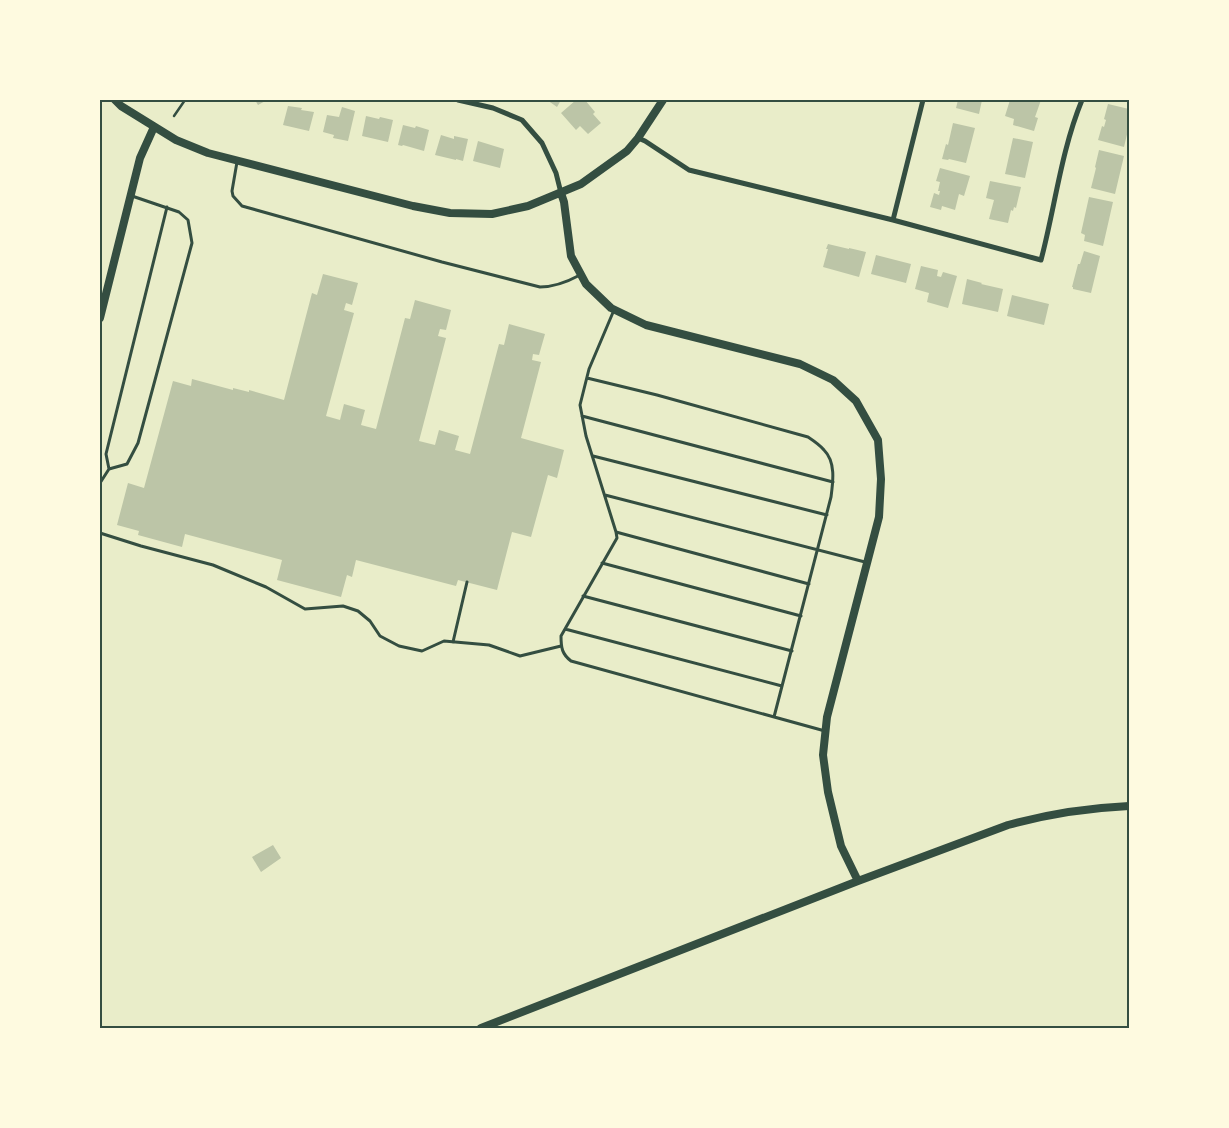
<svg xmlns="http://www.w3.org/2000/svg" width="1229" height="1128" font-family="Inter,sans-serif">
<rect width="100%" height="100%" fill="#e9edc9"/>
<!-- building -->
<path fill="#bcc5a7" d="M255 100H267L258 105Z
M547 100H561L557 107Z
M576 100H585L595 112 593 114 601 123 588 134 580 126 576 130 561 113Z
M958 100H982L979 114 956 108Z
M1010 100 1017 102V100H1041L1035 117 1038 118 1034 131 1013 125 1014 119 1005 116Z
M1108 104 1129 109V126L1124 147 1098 140 1102 126 1104 127 1106 120 1104 119Z
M288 106 302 108 301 110 314 112 309 131 283 125Z
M342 107 355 111 348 141 333 138 334 135 323 132 327 115 339 117Z
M366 116 379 119 380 117 393 120 388 142 362 136Z
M953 123 975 128 966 163 949 159 948 160 942 159 946 144 948 145Z
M403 125 415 128 416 126 429 130 424 151 403 145 402 146 398 145Z
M441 135 454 139V136L468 139 463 161 456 159V160L435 155Z
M1013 138 1033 142 1025 178 1005 174Z
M478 141 504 149 500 168 473 161Z
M1099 150 1124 156 1115 194 1091 188 1096 168 1095 167Z
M940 168 970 176 964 196 959 194 955 210 942 206 941 210 930 207 934 193 939 195 940 191H938L940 182 936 181Z
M990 181 1021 187 1016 208 1014 207 1013 211 1011 210 1008 223 989 219 994 200 986 198Z
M1089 197 1113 202 1103 246 1084 241 1085 235 1081 233Z
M828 244 849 249V248L866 252 859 277 823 267 828 249H826Z
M1084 251 1100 256 1091 293 1073 289V287H1072L1078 264H1080Z
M876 255 911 264 906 283 871 274Z
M921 266 938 270 937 276 941 277 943 272 957 276 948 308 927 302 929 293 915 289Z
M323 274 358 283 352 305 346 303 344 310 354 313 326 416 340 420 344 404 365 410 361 425 376 429 405 318 410 319 415 300 451 310 446 330 440 329 438 336 446 338 419 441 435 445 439 430 459 436 455 450 470 454 499 344 504 345 509 324 545 334 539 355 533 354 532 360 541 362 521 438 564 450 557 478 548 475 531 537 512 532 497 590 458 580 456 586 356 560 352 577 347 575 341 597 277 580 282 560 185 534 182 547 138 535 139 531 117 525 128 483 144 488 173 381 191 386 192 379 233 390V388L249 392V390L284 400 312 293 317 295Z
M967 279 982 283 981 284 1003 289 998 312 962 304Z
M1012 295 1049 304 1044 325 1007 316Z
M273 845 281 858 261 872 252 857Z"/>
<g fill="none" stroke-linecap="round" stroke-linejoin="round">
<!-- path -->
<path stroke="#344e41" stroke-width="2.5" d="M174 116 185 100"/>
<!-- service -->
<path stroke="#344e41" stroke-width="3" d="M237 162 232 191 233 196 242 206 442 262 540 287C555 287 567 282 580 275
M614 310 589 369 580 405 586 436 616 532 617 538 561 636C561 648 562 654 571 661L825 731
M587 378 657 395 808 437C814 441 820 445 824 450 836 462 833 482 831 497L774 717
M582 416 833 482
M593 456 827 515
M109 469 106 454 167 207
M100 483 109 469 127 464 138 443 192 243 188 220 179 212 132 196
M605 495 865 562
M616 532 809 584
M100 533 141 546 213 565 266 587 305 609 343 606 358 611 370 621 380 636 399 646 422 651 444 641 489 645 520 656 561 646
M602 563 801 616
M583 596 792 651
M565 629 782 686
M453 642 467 582"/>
<!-- minor -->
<path stroke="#344e41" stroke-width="5" d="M458 100 493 108 522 120 542 143 556 173 561 193
M638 138 645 141 689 170 893 220 1041 260C1055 207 1061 151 1082 100
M893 220 923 100"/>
<!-- tertiary -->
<path stroke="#344e41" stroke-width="8" d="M115 100 121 106 176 140 208 153 413 206 450 213 492 214 528 206 581 184 627 151 638 138 663 100
M561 193 564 202 571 256 586 284 611 308 646 325 800 364 833 380 856 401 878 440 881 479 879 517 827 717 823 755 828 792 841 846 858 881
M100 318 140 158 154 127
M481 1028 858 881 1008 825C1048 814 1087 808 1129 806"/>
</g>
<!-- border -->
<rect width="1229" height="1128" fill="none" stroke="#fefae0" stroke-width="202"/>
<rect x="101" y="101" width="1027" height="926" fill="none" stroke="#344e41" stroke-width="2"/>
</svg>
